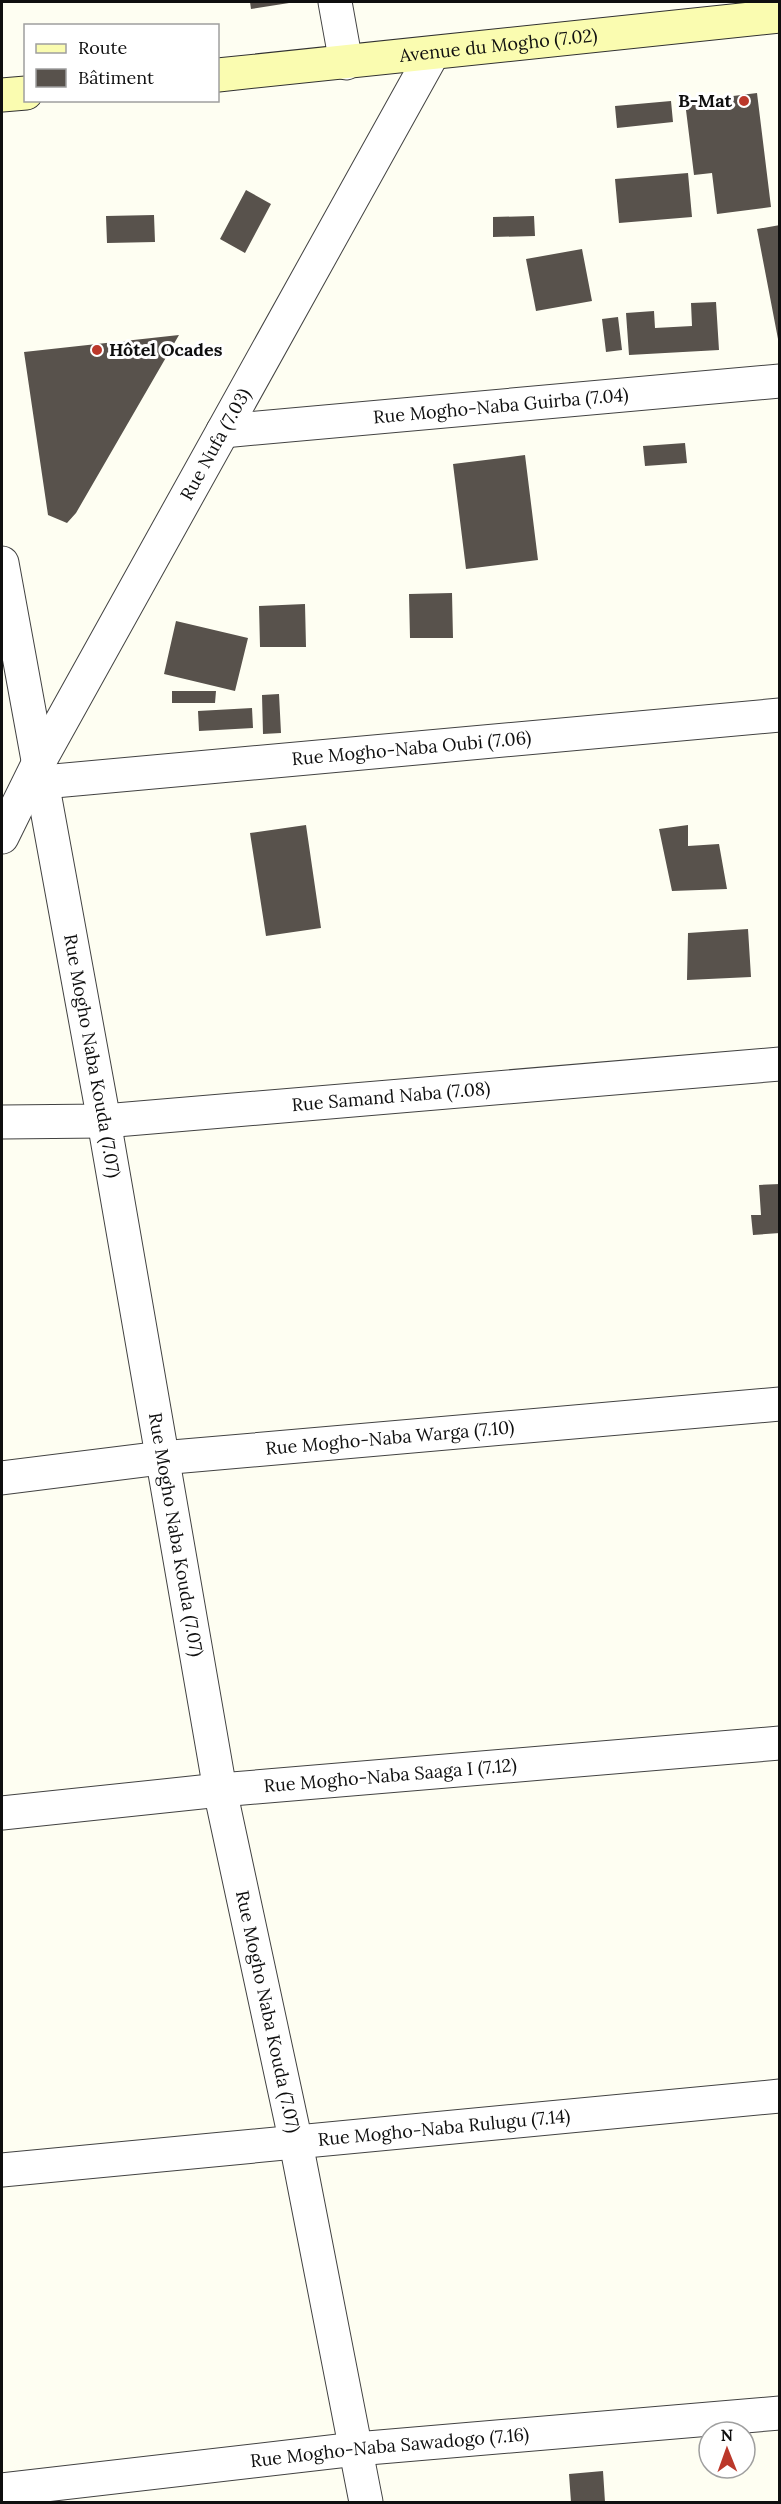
<svg xmlns="http://www.w3.org/2000/svg" width="781" height="2504" font-family="Lora,serif">
<rect width="100%" height="100%" fill="#fefef2"/>
<!-- building -->
<path fill="#58524c" d="M250 2H289V3L251 9Z
M757 93 771 207 717 214 712 173 694 175 685 102Z
M671 101 673 122 617 128 615 106Z
M688 173 692 217 619 223 615 179Z
M246 190 271 204 245 253 220 239Z
M154 215 155 242 107 243 106 216Z
M534 216 535 236 493 237V217Z
M780 225V339H778L757 229Z
M582 249 592 301 536 311 526 259Z
M716 302 719 350 629 355 626 313 654 311 655 328 692 326 691 303Z
M618 317 622 350 606 352 602 319Z
M179 335 76 513 67 523 48 515 24 352Z
M685 443 687 463 645 466 643 446Z
M525 455 538 560 466 569 453 464Z
M452 593 453 638H410L409 594Z
M305 604 306 647H260L259 606Z
M176 621 248 638 235 691 164 674Z
M172 691H216L215 703H172Z
M279 694 281 733 263 734 262 695Z
M252 708 253 728 199 731 198 711Z
M306 825 321 928 266 936 250 833Z
M688 825V846L719 844 727 889 672 891 659 829Z
M748 929 751 977 687 980 688 933Z
M780 1184V1233L753 1235 751 1215H761L759 1185Z
M603 2471 605 2502H571L569 2474Z"/>
<g fill="none" stroke-linecap="round" stroke-linejoin="round">
<defs>
<g id="street">
<path d="M335 2 346 63"/>
<path id="s1" d="M223 431 780 381"/>
<path id="s2" d="M2 563 104 1121 220 1790 296 2143 366 2502"/>
<path id="s3" d="M43 782 780 715"/>
<path id="s4" d="M2 837 39 762 433 53"/>
<path id="s5" d="M2 1122 104 1121 780 1064"/>
<path id="s6" d="M2 1478 161 1458 780 1404"/>
<path id="s7" d="M2 1813 220 1790 780 1743"/>
<path id="s8" d="M2 2170 780 2096"/>
<path id="s9" d="M2 2490 356 2449 780 2413"/>
</g>
<g id="secondary">
<path id="s10" d="M218 75 780 16"/>
<path d="M2 95 26 93"/>
</g>
</defs>
<!-- street casing -->
<use href="#street" stroke="#424242" stroke-width="35"/>
<!-- secondary casing -->
<use href="#secondary" stroke="#313131" stroke-width="35"/>
<!-- street -->
<use href="#street" stroke="#fff" stroke-width="33"/>
<!-- secondary -->
<use href="#secondary" stroke="#fafcb0" stroke-width="33"/>
</g>
<!-- markers -->
<g fill="#bb382b" stroke="#fff" stroke-width="2">
<circle cx="744" cy="101" r="6"/>
<circle cx="97" cy="350" r="6"/>
</g>
<g text-anchor="middle" stroke-width="6" stroke-linejoin="round" paint-order="stroke">
<!-- street labels -->
<g font-size="18" fill="#0f0f0f" stroke="#fff">
<text dy="6" stroke="none"><textPath href="#s10" startOffset="282">Avenue du Mogho (7.02)</textPath></text>
<text dy="6" stroke="none"><textPath href="#s1" startOffset="279">Rue Mogho-Naba Guirba (7.04)</textPath></text>
<text dy="6" stroke="none"><textPath href="#s4" startOffset="447">Rue Nufa (7.03)</textPath></text>
<text dy="6" stroke="none"><textPath href="#s3" startOffset="370">Rue Mogho-Naba Oubi (7.06)</textPath></text>
<text dy="6" stroke="none"><textPath href="#s2" startOffset="501">Rue Mogho Naba Kouda (7.07)</textPath></text>
<text dy="6" stroke="none"><textPath href="#s5" startOffset="390">Rue Samand Naba (7.08)</textPath></text>
<text dy="6" stroke="none"><textPath href="#s6" startOffset="390">Rue Mogho-Naba Warga (7.10)</textPath></text>
<text dy="6" stroke="none"><textPath href="#s2" startOffset="987">Rue Mogho Naba Kouda (7.07)</textPath></text>
<text dy="6" stroke="none"><textPath href="#s7" startOffset="390">Rue Mogho-Naba Saaga I (7.12)</textPath></text>
<text dy="6" stroke="none"><textPath href="#s2" startOffset="1473">Rue Mogho Naba Kouda (7.07)</textPath></text>
<text dy="6" stroke="none"><textPath href="#s8" startOffset="444">Rue Mogho-Naba Rulugu (7.14)</textPath></text>
<text dy="6" stroke="none"><textPath href="#s9" startOffset="390">Rue Mogho-Naba Sawadogo (7.16)</textPath></text>
</g>
<!-- poi labels -->
<g font-size="18" font-weight="bold" fill="#0f0f0f" stroke="#fff" text-anchor="end">
<text x="732" y="107">B-Mat</text>
<text x="109" y="356" text-anchor="start">Hôtel Ocades</text>
</g>
</g>
<!-- border -->
<rect width="781" height="2504" fill="none" stroke="#0f0f0f" stroke-width="6"/>
<!-- legend -->
<rect x="24" y="24" width="195" height="78" fill="#ffffff" stroke="#9f9f9f" stroke-width="1.5"/>
<rect x="36" y="44" width="30" height="9" fill="#fafcb0" stroke="#9f9f9f" stroke-width="1.5"/>
<text x="78" y="54" font-size="18" fill="#0f0f0f">Route</text>
<rect x="36" y="69" width="30" height="18" fill="#58524c" stroke="#9f9f9f" stroke-width="1.5"/>
<text x="78" y="84" font-size="18" fill="#0f0f0f">Bâtiment</text>
<!-- north arrow -->
<g transform="translate(727 2450) rotate(359)"><circle r="28" fill="#ffffff" stroke="#9f9f9f" stroke-width="1.5"/>
<path d="M0-4.5L10 22L0 15L-10 22Z" fill="#bb382b"/>
<text y="-9" font-size="16" font-weight="bold" text-anchor="middle" fill="#0f0f0f">N</text>
</g>
</svg>
